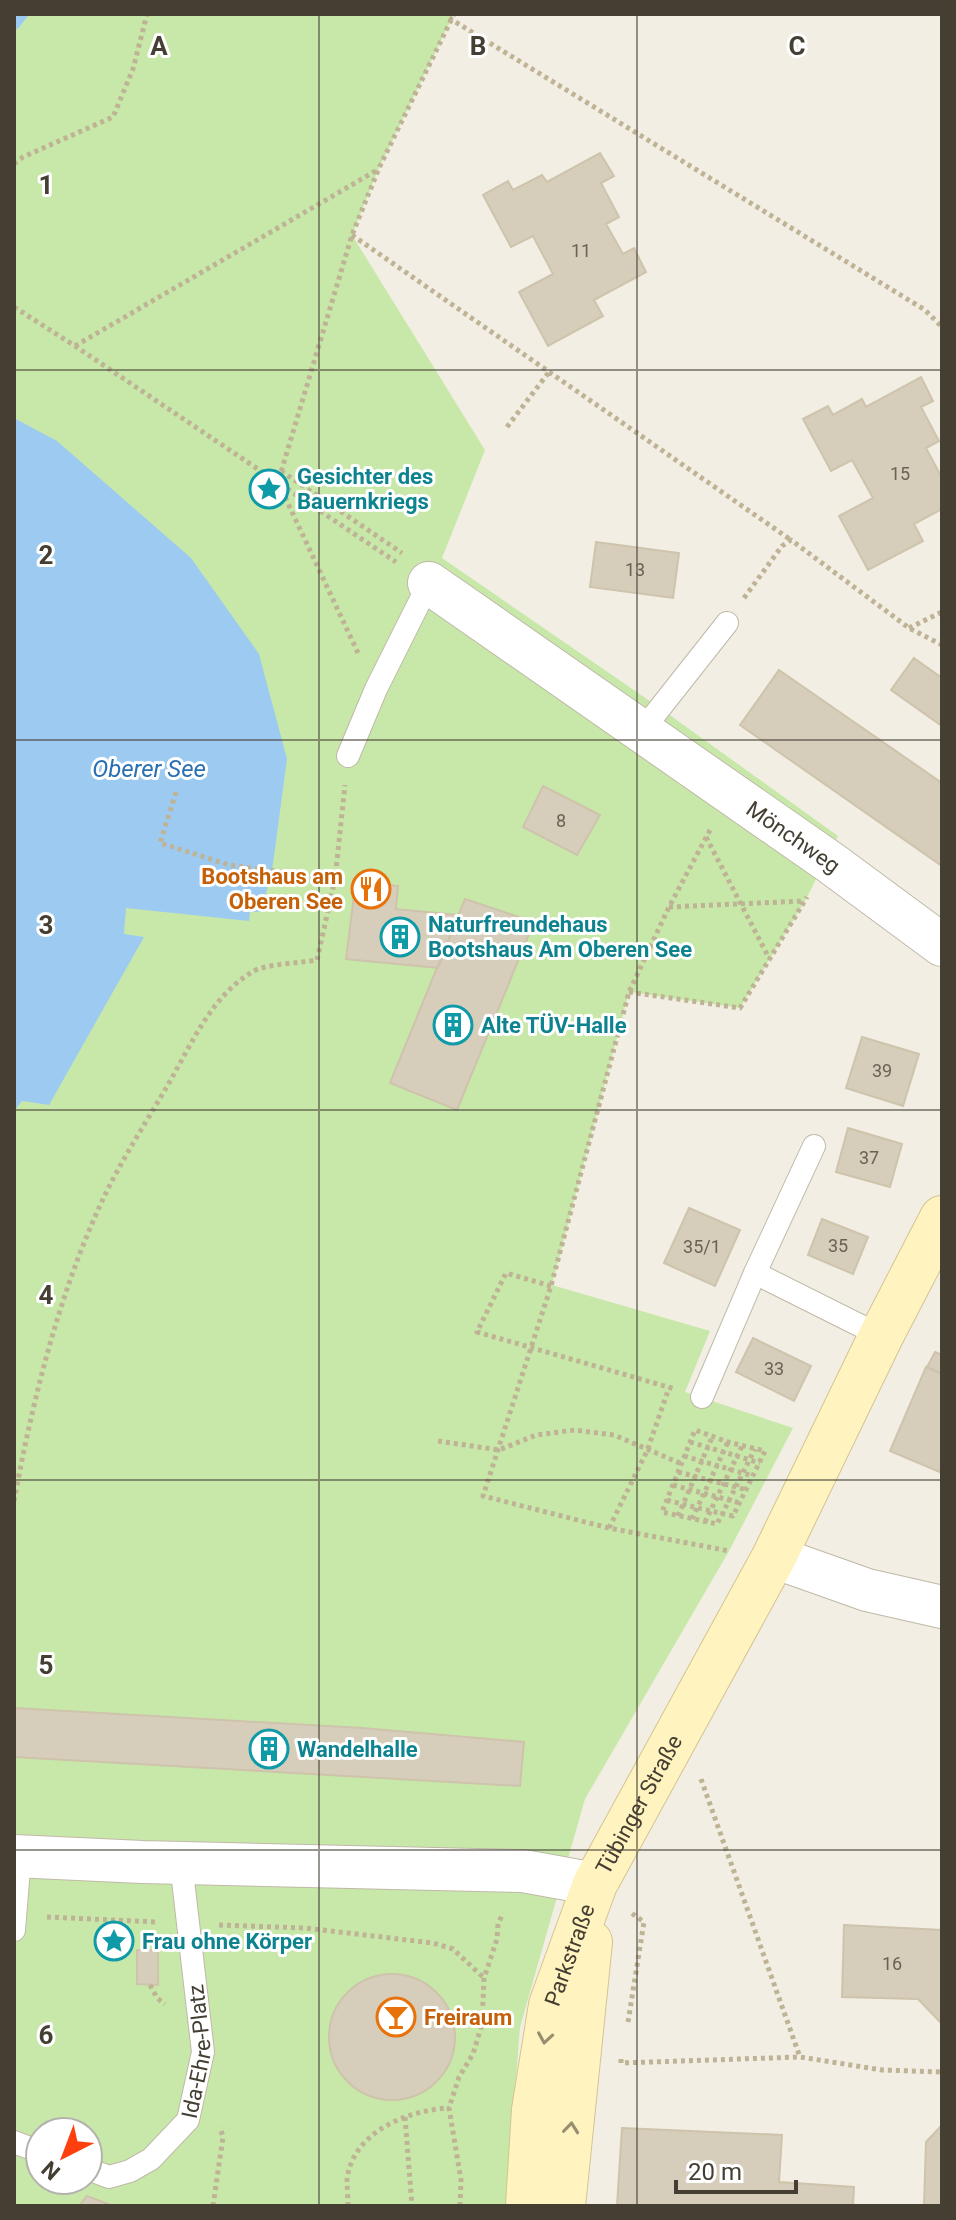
<svg xmlns="http://www.w3.org/2000/svg" width="956" height="2220" font-family="Roboto,sans-serif">
<rect width="100%" height="100%" fill="#f2eee3"/>
<!-- green -->
<path fill="#c8e8aa" fill-rule="evenodd" d="M14 14H454L379 168 352 235 485 450 442 558 660 708 838 836 805 901 740 1008 629 992 552 1285 710 1331 685 1392 793 1428 729 1551 585 1799 520 2027 506 2206H14ZM40 2132H88V2180H40Z"/>
<!-- water -->
<path fill="#9dcaf1" d="M14 418 57 441 191 558 259 654 287 759 272 871 261 912H250L249 921 126 908 124 934 144 937 49 1105 22 1101 14 1111Z"/>
<g fill="none" stroke-linecap="round" stroke-linejoin="round">
<!-- stream -->
<path stroke="#9dcaf1" stroke-width="12" d="M14 24 22 14"/>
</g>
<!-- building -->
<path fill="#d7cdbb" stroke="#cec3ab" stroke-width="2" d="M600 153 614 176 601 183 619 217 606 224 623 254 634 248 646 272 594 300 603 316 548 346 519 292 553 274 533 236 511 247 483 195 508 181 513 190 542 175 547 182Z
M921 377 933 401 921 407 939 441 926 448 942 478V509L914 524 923 541 868 570 839 516 873 498 852 460 831 471 803 419 828 406 833 415 862 399 866 407Z
M596 542 679 553 673 598 590 587Z
M914 658 942 678V726L891 690Z
M779 670 942 783V866L740 725Z
M543 786 600 815 577 855 523 827Z
M356 880 398 886 396 909 459 915 438 968 346 959Z
M465 899 534 922 457 1110 390 1083Z
M862 1037 919 1054 903 1106 846 1088Z
M848 1128 902 1144 890 1187 836 1172Z
M689 1208 740 1230 715 1286 664 1263Z
M822 1219 868 1237 853 1274 808 1255Z
M753 1338 811 1366 794 1401 736 1372Z
M935 1352 942 1355V1374L927 1367Z
M926 1367 942 1374V1473L890 1451Z
M14 1708 362 1728 524 1742 520 1786 14 1757Z
M844 1925 942 1930V2024L918 1999 842 1997Z
M137 1950H158V1985L137 1984Z
M329 2037a63 63 0 1 1 126 0a63 63 0 1 1-126 0Z
M942 2125V2206H924L926 2142Z
M622 2128 782 2135 779 2182 854 2187 853 2206H617Z
M87 2196 108 2204 114 2206H79Z"/>
<g fill="none" stroke-linecap="round" stroke-linejoin="round">
<defs>
<g id="service">
<path d="M641 732 727 623"/>
<path d="M348 756 376 689 429 583"/>
<path d="M755 1273 881 1336"/>
<path d="M702 1397 755 1273 814 1146"/>
<path d="M14 1930 20 1856"/>
<path d="M14 2142 40 2152"/>
<path id="s1" d="M88 2169 109 2177 130 2171 151 2159 188 2120 203 2052 181 1863"/>
</g>
<g id="minor">
<path id="s2" d="M429 583 831 863 942 945"/>
<path d="M774 1557 867 1590 942 1607"/>
<path d="M14 1856 142 1862 523 1871 595 1884"/>
</g>
<g id="secondary">
<path id="s3" d="M528 2206 534 2110 551 2005 595 1884 774 1557 881 1336 942 1218"/>
<path d="M563 2206 590 1942"/>
</g>
</defs>
<!-- service casing -->
<use href="#service" stroke="#c0b9a8" stroke-width="24"/>
<!-- minor casing -->
<use href="#minor" stroke="#c0b9a8" stroke-width="44"/>
<!-- secondary casing -->
<use href="#secondary" stroke="#d3c591" stroke-width="46"/>
<!-- path -->
<path stroke="#bfb396" stroke-width="5" stroke-dasharray="4 4" stroke-linecap="butt" d="M449 18 925 310 942 327
M14 164 23 157 113 117 133 69 147 14
M352 235 791 540
M14 307 75 346 396 562
M75 346 379 169
M507 427 549 372
M281 471 402 553
M744 598 782 546 791 540 909 628 942 645
M909 628 942 612
M358 653 278 482 352 235 379 168 454 14
M176 792 160 843 229 865 335 879
M710 830 669 907 629 992 551 1286 483 1496 609 1528 729 1551
M706 837 769 958
M669 907 804 901
M629 992 740 1008 807 897
M551 1286 506 1273 477 1332 675 1389
M438 1441 499 1450 536 1435 575 1430 614 1435 682 1464
M690 1442 760 1463
M684 1456 753 1476
M678 1472 747 1490
M673 1485 740 1503
M667 1500C689 1506 711 1511 733 1516L765 1451 728 1442 695 1430 662 1512 717 1524C730 1499 742 1474 755 1449
M14 1501C33 1399 59 1293 103 1199 122 1159 147 1121 169 1083 192 1043 211 997 252 972 264 964 301 963 317 960L335 879 345 785
M678 1516 713 1435
M692 1519 728 1442
M705 1522 742 1446
M609 1528 647 1451 669 1388
M701 1779 800 2057
M47 1917 157 1922
M219 1925 305 1928 433 1943 453 1949 484 1978
M150 1985 157 1998 165 2004
M628 2022 644 1922 630 1912
M621 2059V2063L800 2057 882 2070 942 2072
M405 2117 412 2206
M213 2206 223 2137 220 2127
M348 2206C348 2198 347 2188 347 2180 352 2132 408 2110 449 2108
M460 2206 461 2180 449 2108 459 2077 473 2054 482 2024 484 1978 497 1939 498 1924 503 1913"/>
<!-- service -->
<use href="#service" stroke="#fff" stroke-width="22"/>
<!-- minor -->
<use href="#minor" stroke="#fff" stroke-width="42"/>
<!-- secondary -->
<use href="#secondary" stroke="#fff3c0" stroke-width="44"/>
</g>
<!-- one-way arrows -->
<defs><path id="oneway-chevron" d="M-2-3.5L2.5 0L-2 3.5" fill="none" stroke-width="1.6" stroke-linecap="round" stroke-linejoin="round" transform="scale(2)"/></defs>
<g stroke="#988f72">
<use href="#oneway-chevron" transform="translate(545 2038) rotate(99)"/>
<use href="#oneway-chevron" transform="translate(571 2128) rotate(-84)"/>
</g>
<!-- grid -->
<path fill="none" stroke="#443e33" stroke-width="2" stroke-opacity="0.55" d="M319 14V2206M637 14V2206M14 370H942M14 740H942M14 1110H942M14 1480H942M14 1850H942"/>
<!-- icons -->
<defs>
<symbol id="sight-ring" viewBox="-11 -11 22 22"><circle r="9.5" fill="#fff" stroke="#0f9aa8" stroke-width="1.5"/><path d="M0-6L1.8-2.2L6-1.7L2.9 1.2L3.7 5.4L0 3.3L-3.7 5.4L-2.9 1.2L-6-1.7L-1.8-2.2Z" fill="#0f9aa8"/></symbol>
<symbol id="restaurant-ring" viewBox="-11 -11 22 22"><circle r="9.5" fill="#fff" stroke="#e8710a" stroke-width="1.5"/><path d="M-5-6h1v4h1v-4h1v4h1v-4h1v5L-1.5 .5V6h-2V.5L-5-1ZM5-6V6H3V1.5H1.5Q1.5-4 5-6Z" fill="#e8710a"/></symbol>
<symbol id="building-ring" viewBox="-11 -11 22 22"><circle r="9.5" fill="#fff" stroke="#0f9aa8" stroke-width="1.5"/><path d="M-4-6H4V6H1V3H-1V6H-4ZM-2.5-4.3h1.7v1.8h-1.7ZM.8-4.3h1.7v1.8H.8ZM-2.5-1h1.7V.8h-1.7ZM.8-1h1.7V.8H.8Z" fill="#0f9aa8"/></symbol>
<symbol id="bar-ring" viewBox="-11 -11 22 22"><circle r="9.5" fill="#fff" stroke="#e8710a" stroke-width="1.5"/><path d="M-6-5H6L.8 .8V4.5H3.5V6h-7V4.5H-.8V.8Z" fill="#e8710a"/></symbol>
</defs>
<g fill-rule="evenodd">
<use href="#sight-ring" x="247" y="467" width="44" height="44"/>
<use href="#restaurant-ring" x="349" y="867" width="44" height="44"/>
<use href="#building-ring" x="378" y="915" width="44" height="44"/>
<use href="#building-ring" x="431" y="1003" width="44" height="44"/>
<use href="#building-ring" x="247" y="1727" width="44" height="44"/>
<use href="#sight-ring" x="92" y="1919" width="44" height="44"/>
<use href="#bar-ring" x="374" y="1995" width="44" height="44"/>
</g>
<g text-anchor="middle" stroke-width="6" stroke-linejoin="round" paint-order="stroke">
<!-- number labels -->
<g font-size="18" fill="#696255">
<text x="581" y="257">11</text>
<text x="900" y="480">15</text>
<text x="635" y="576">13</text>
<text x="561" y="827">8</text>
<text x="882" y="1077">39</text>
<text x="869" y="1164">37</text>
<text x="838" y="1252">35</text>
<text x="702" y="1253">35/1</text>
<text x="774" y="1375">33</text>
<text x="892" y="1970">16</text>
</g>
<!-- culture labels -->
<g font-size="22" font-weight="bold" fill="#0d838f" stroke="#fff" text-anchor="start">
<text x="297" y="484">Gesichter des<tspan x="297" dy="25">Bauernkriegs</tspan></text>
<text x="428" y="932">Naturfreundehaus<tspan x="428" dy="25">Bootshaus Am Oberen See</tspan></text>
<text x="481" y="1033">Alte TÜV-Halle</text>
<text x="297" y="1757">Wandelhalle</text>
<text x="142" y="1949">Frau ohne Körper</text>
</g>
<!-- street labels -->
<g font-size="22" fill="#443e33" stroke="#fff">
<text dy="8" stroke="none"><textPath href="#s2" startOffset="444">Mönchweg</textPath></text>
<text dy="8" stroke="none"><textPath href="#s3" startOffset="422">Tübinger Straße</textPath></text>
<text dy="8" stroke="none"><textPath href="#s3" startOffset="256">Parkstraße</textPath></text>
<text dy="8" stroke="none"><textPath href="#s1" startOffset="192">Ida-Ehre-Platz</textPath></text>
</g>
<!-- food labels -->
<g font-size="22" font-weight="bold" fill="#c56008" stroke="#fff" text-anchor="end">
<text x="343" y="884">Bootshaus am<tspan x="343" dy="25">Oberen See</tspan></text>
<text x="424" y="2025" text-anchor="start">Freiraum</text>
</g>
<!-- water labels -->
<g font-size="24" font-style="italic" fill="#2b70b0" stroke="#fff">
<text x="149" y="777">Oberer See</text>
</g>
</g>
<g font-size="26" text-anchor="middle" font-weight="bold" fill="#443e33" stroke="#fff" stroke-width="6" stroke-linejoin="round" paint-order="stroke">
<text x="159" y="55">A</text>
<text x="478" y="55">B</text>
<text x="797" y="55">C</text>
<text x="46" y="194">1</text>
<text x="46" y="564">2</text>
<text x="46" y="934">3</text>
<text x="46" y="1304">4</text>
<text x="46" y="1674">5</text>
<text x="46" y="2044">6</text>
</g>
<!-- border -->
<rect width="956" height="2220" fill="none" stroke="#443e33" stroke-width="32"/>
<!-- north arrow -->
<g transform="translate(64 2156) rotate(222)"><circle r="38" fill="#ffffff" stroke="#b4b2ad" stroke-width="2"/>
<path d="M0-6L14 30L0 20L-14 30Z" fill="#fe400e"/>
<text y="-12" font-size="22" font-weight="bold" text-anchor="middle" fill="#443e33">N</text>
</g>
<!-- scale -->
<path d="M676 2180v12h120v-12" fill="none" stroke="#443e33" stroke-width="4"/>
<text x="688" y="2180" font-size="24" fill="#443e33" stroke="#ffffff" stroke-width="6" paint-order="stroke">20 m</text>
</svg>
